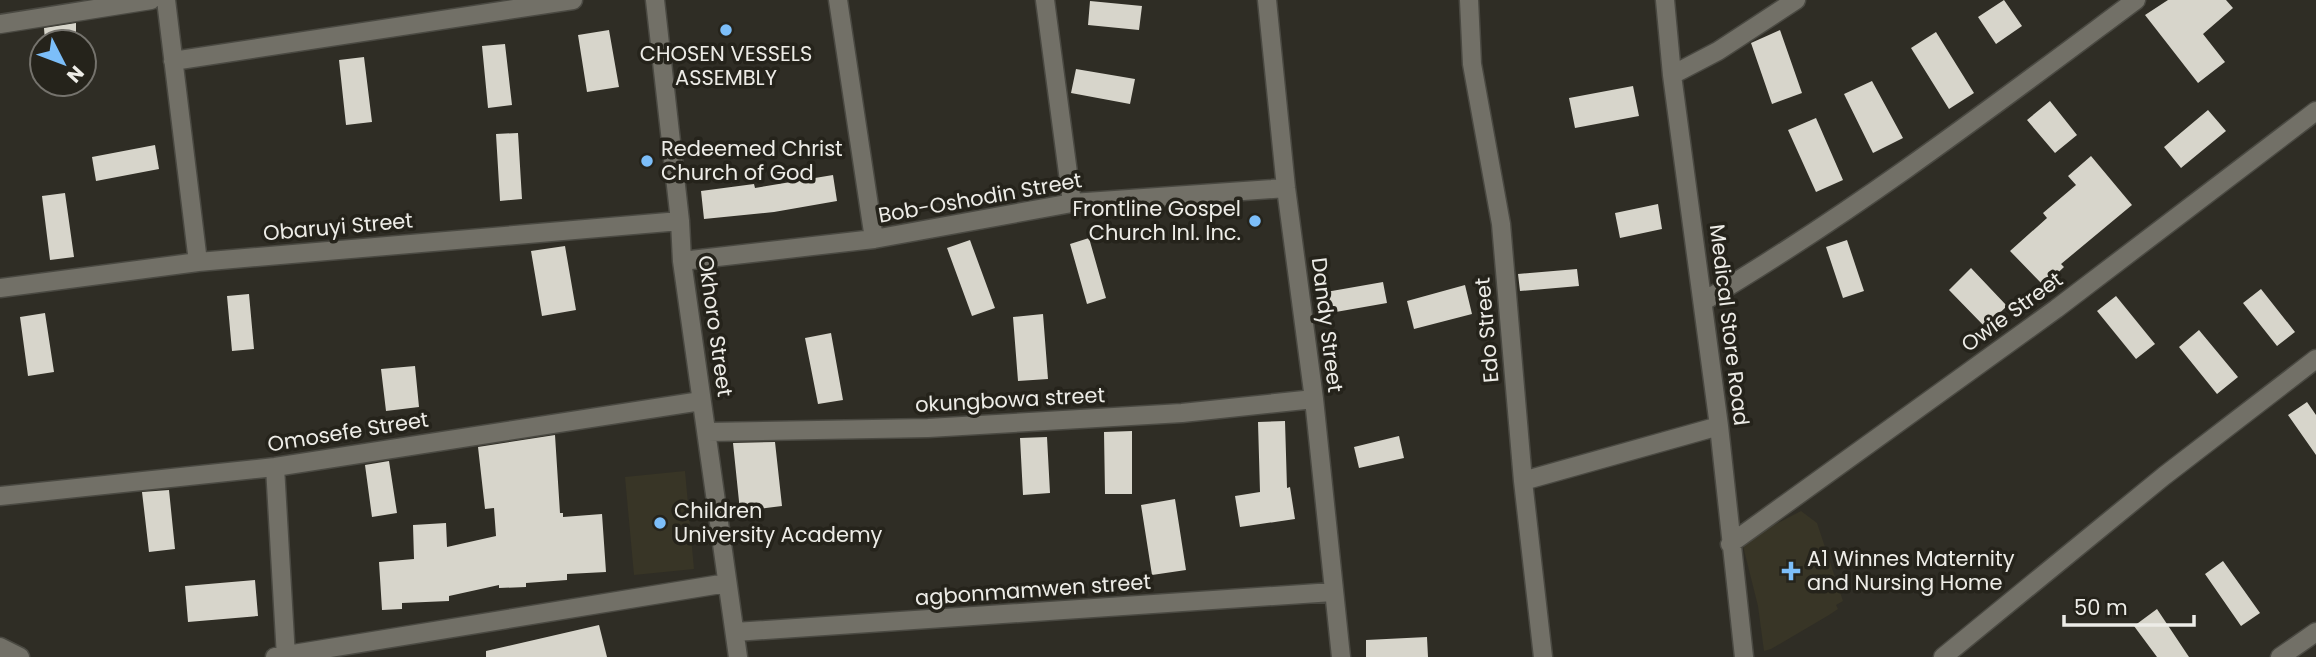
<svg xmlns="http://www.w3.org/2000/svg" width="2316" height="657" font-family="Poppins,sans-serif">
<rect width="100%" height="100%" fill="#2f2d25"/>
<!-- built -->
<path fill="#383526" d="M685 471 694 569 634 575 625 477Z
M1801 511 1817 523 1843 601 1836 605 1838 609 1829 615 1771 649 1764 651 1758 606 1742 542Z"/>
<!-- building -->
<path fill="#d7d5cb" d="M2004 0 2022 26 1996 44 1978 17Z
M2168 0H2226L2233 8 2203 34 2225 62 2198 83 2145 15Z
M1090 1 1142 6 1139 30 1088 25Z
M76 23V42H45L44 28Z
M609 30 619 87 587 92 578 35Z
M1780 30 1802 93 1772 104 1751 43Z
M1936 32 1974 93 1949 109 1911 48Z
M505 44 512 105 488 108 482 46Z
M364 57 372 122 346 125 339 60Z
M1076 69 1135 79 1130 104 1071 93Z
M1872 81 1903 138 1873 153 1844 94Z
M1633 86 1639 116 1575 128 1569 98Z
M2050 101 2077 135 2055 153 2027 120Z
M2208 110 2226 131 2181 168 2164 147Z
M1816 118 1843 180 1816 192 1788 130Z
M518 133 522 199 500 201 496 134Z
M155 145 159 169 96 181 92 157Z
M2091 156 2132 205 2061 264 2064 267 2044 286 2010 251 2047 218 2043 213 2076 185 2068 176Z
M833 175 837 201 774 212 704 219 701 191 754 184 755 188Z
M65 193 74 257 50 260 42 196Z
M1658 204 1662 229 1620 238 1615 213Z
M1089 238 1106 298 1087 304 1070 244Z
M970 240 995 308 972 316 947 248Z
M1847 240 1864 291 1843 298 1826 247Z
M565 246 576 310 542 316 531 251Z
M1971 268 2007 306 1985 327 1949 290Z
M1577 269 1579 286 1520 291 1518 274Z
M1383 282 1387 303 1330 313 1326 292Z
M1465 285 1472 314 1414 329 1407 301Z
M2261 289 2295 332 2277 346 2243 303Z
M249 294 254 349 232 351 227 296Z
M2116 296 2155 344 2136 359 2097 311Z
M45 313 54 372 28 376 20 317Z
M1043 314 1048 379 1018 381 1013 317Z
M2199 330 2238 377 2217 394 2179 347Z
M831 333 843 400 818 404 805 338Z
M415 366 419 407 386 411 381 369Z
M2307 402 2316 415V455L2288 415Z
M1285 421 1287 488 1290 487 1295 519 1240 527 1235 496 1260 492 1258 422Z
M1132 431V494H1105L1104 432Z
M555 435 560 513H563V517L602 514 606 572 567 574V580L526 583V587L499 588V585L449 596V601L402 603V609L382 610 379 562 414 559 413 525 446 523 447 547 496 536 494 508 485 509 478 447Z
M1399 436 1404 458 1359 468 1354 447Z
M1047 437 1050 493 1023 495 1020 438Z
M775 442 782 506 740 511 733 443Z
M389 461 397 513 372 517 365 465Z
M169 490 175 549 149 552 142 492Z
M1175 499 1186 570 1152 575 1141 505Z
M2223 561 2260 613 2241 626 2205 574Z
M255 580 258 616 188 622 185 586Z
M2157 609 2189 657H2157L2134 626Z
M599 625 607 657H486V651Z
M1427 637 1428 657H1366V640Z"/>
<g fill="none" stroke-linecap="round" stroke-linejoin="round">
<defs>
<path id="minor" d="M166 0 198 262
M655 0 680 221 682 261 738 657
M838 0 874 239
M1045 0 1072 203
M1267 0 1286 188 1314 399 1341 657
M1469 0 1472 64 1501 224 1523 481 1543 657
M1665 0 1672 75 1719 426 1744 657
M0 24 151 0
M173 61 573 0
M1672 75 1718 51 1796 0
M682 261 874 239 1072 203 1286 188
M0 288 198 262 680 221
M1704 301C1856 211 1995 105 2136 0
M708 432 928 428 1182 413 1314 399
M275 467 286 657
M1523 481 1719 426
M0 496 275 467 701 401
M1730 544 2056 309 2316 111
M735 632 1333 592
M0 647 20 657
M275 657 727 583
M1943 657 2164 476 2316 359
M2280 657 2316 632"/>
</defs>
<!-- minor casing -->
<use href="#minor" stroke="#4a4942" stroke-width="21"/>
<!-- minor -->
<use href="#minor" stroke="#727067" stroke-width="18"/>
</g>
<!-- markers -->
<g fill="#7cbef9" stroke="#25231b" stroke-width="2.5">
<circle cx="726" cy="30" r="7"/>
<circle cx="647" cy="161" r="7"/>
<circle cx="1255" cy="221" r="7"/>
<circle cx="660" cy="523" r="7"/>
<path d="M1787.5 560.5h7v7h7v7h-7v7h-7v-7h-7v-7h7z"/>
</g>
<g text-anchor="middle" stroke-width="7" stroke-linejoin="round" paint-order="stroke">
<!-- poi labels -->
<g font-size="21" fill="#edece7" stroke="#25231b" text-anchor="start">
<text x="726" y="61" text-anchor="middle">CHOSEN VESSELS<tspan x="726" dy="24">ASSEMBLY</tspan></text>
<text x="661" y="156">Redeemed Christ<tspan x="661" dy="24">Church of God</tspan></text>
<text x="1241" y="216" text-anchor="end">Frontline Gospel<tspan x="1241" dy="24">Church Inl. Inc.</tspan></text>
<text x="674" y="518">Children<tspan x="674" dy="24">University Academy</tspan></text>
<text x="1807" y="566">A1 Winnes Maternity<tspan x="1807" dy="24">and Nursing Home</tspan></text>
</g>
<!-- street labels -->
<g font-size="21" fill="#edece7" stroke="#25231b">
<text transform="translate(980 198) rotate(-10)" y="7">Bob-Oshodin Street</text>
<text transform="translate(338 227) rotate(-5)" y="7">Obaruyi Street</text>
<text transform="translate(2012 312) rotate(-36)" y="7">Owie Street</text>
<text transform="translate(1327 325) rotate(83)" y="7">Dandy Street</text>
<text transform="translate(1729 325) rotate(83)" y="7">Medical Store Road</text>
<text transform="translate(715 326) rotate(82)" y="7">Okhoro Street</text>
<text transform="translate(1487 330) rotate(-95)" y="7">Edo Street</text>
<text transform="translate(1010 400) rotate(-3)" y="7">okungbowa street</text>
<text transform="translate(348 432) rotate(-9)" y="7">Omosefe Street</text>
<text transform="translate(1033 590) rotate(-4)" y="7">agbonmamwen street</text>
</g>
</g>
<!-- north arrow -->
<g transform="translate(63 63) rotate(132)"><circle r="33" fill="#25231b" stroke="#75736d" stroke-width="2"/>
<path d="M0-5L12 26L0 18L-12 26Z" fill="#7cbef9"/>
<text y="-10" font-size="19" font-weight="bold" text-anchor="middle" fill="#edece7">N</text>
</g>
<!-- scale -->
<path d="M2064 615v10h130v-10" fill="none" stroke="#edece7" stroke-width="3.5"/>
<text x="2074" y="615" font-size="21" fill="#edece7" stroke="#25231b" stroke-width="5" paint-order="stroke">50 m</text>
</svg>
